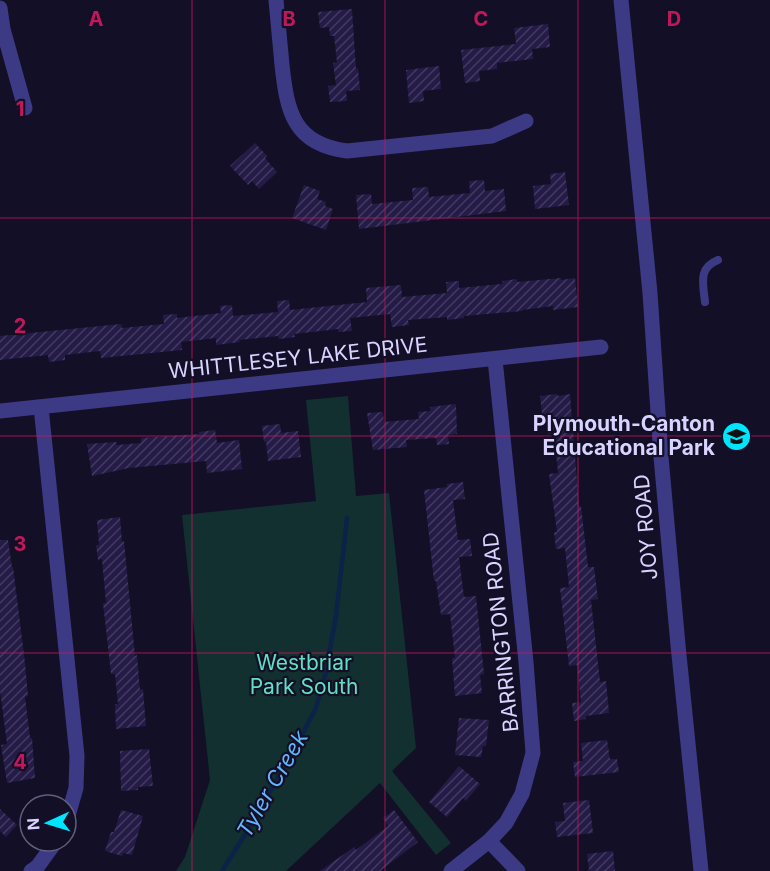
<svg xmlns="http://www.w3.org/2000/svg" width="770" height="871" font-family="Inter,sans-serif">
<defs>
<pattern id="building-hatch" width="6" height="6" patternUnits="userSpaceOnUse" patternTransform="scale(1.5)"><rect width="6" height="6" fill="#241b47"/><path d="M-1 1l2-2M0 6l6-6M5 7l2-2" fill="none" stroke="#433b63"/></pattern>
</defs>
<rect width="100%" height="100%" fill="#130f26"/>
<!-- park -->
<path fill="#12302f" d="M348 396 356 496 389 493 416 748 392 771 451 843 436 855 380 783 286 871H176L185 857 210 780 182 515 316 501 306 400Z"/>
<g fill="none" stroke-linecap="round" stroke-linejoin="round">
<!-- stream -->
<path stroke="#0c2248" stroke-width="4.5" d="M222 871 246 833 296 746 316 708 325 676 336 616 347 518"/>
</g>
<!-- building -->
<path fill="url(#building-hatch)" d="M352 9 356 69 358 68 360 90 346 91 347 101 330 102 328 86 336 85 333 63 337 62 334 36H330L329 27 320 28 318 12Z
M548 24 550 47 532 49 533 59 497 63V69L479 71 480 81 465 83 461 50 516 44 514 28Z
M439 66 441 89 423 91 424 101 409 103 406 70Z
M255 143 267 156 265 158 277 172 259 189 252 181 248 185 230 166Z
M565 172 569 205 535 209 533 186 551 184 550 174Z
M484 180 485 191 504 189 506 211 359 229 356 195 371 194 372 204 413 200 412 188 428 187 429 197 470 193 469 181Z
M304 185 320 191 317 199 326 202 325 206 333 209 326 230 292 218Z
M561 278V280L575 278 578 307 553 310V306L522 310 523 311 464 316V318L447 320V317L408 320 409 325 392 327 390 314 350 318 352 331 338 332V329L294 334 295 337 279 339 278 336 239 340 240 342 216 345V338L181 342 182 350 101 358 100 351 65 355V360L49 362 48 355 0 360V336L121 324 122 328 164 324 163 315 177 314V318L221 313 220 306 232 305 233 316 278 312 277 301 289 300 290 310 367 302 366 288 401 285 402 297 447 293 446 282 459 281V288L502 284V281L517 279V282Z
M557 394 558 396 570 394 579 506H581L588 567H594L598 599 591 600 600 682 606 681 609 713 586 716V719L574 721 572 703 581 702 577 665 569 666 560 588 569 587 565 548 556 549 554 532H557L549 474 558 473 554 433 548 434 547 422H543L540 396Z
M456 404 457 434 448 435 449 444 437 445 436 438 406 440 407 447 373 450 367 413 383 412 384 422 419 419 418 412 430 411V407Z
M280 424 281 433 298 431 301 457 268 461 266 442H264L262 426Z
M215 430 217 443 239 440 242 469 207 473 206 461 129 468 92 476 87 444 116 442 117 445 141 443V438L199 434V432Z
M463 482 465 499 453 500 458 540 470 539 472 556 459 557 464 597 476 596 484 674 480 675 482 693 455 696 452 658H455L450 614 441 615 436 581H434L424 490 447 487V484Z
M120 517 122 542 124 541 135 656 137 655 140 690 143 689 146 726 116 729 115 704H118L115 674H111L103 603H106L102 559 98 560 96 545H99L97 520Z
M0 540H8L12 567H13L25 663 28 696 25 697 30 738H32L35 778 7 783 1 745 7 744 0 690Z
M459 718 489 720 486 746H483L481 757 455 755Z
M607 740 610 759H617L619 772 575 777 573 762 583 761 581 743Z
M149 749 153 786 138 787V790L121 791 120 751Z
M459 766 480 784 466 801 463 798 447 817 429 802Z
M589 800 593 833 557 837 555 822 565 821 563 803Z
M0 809 17 825 6 837 0 831Z
M121 810 143 816 132 855 123 853 122 856 105 851 111 832H114Z
M394 810 418 842 380 871H320L354 847 356 850 388 826 383 818Z
M613 851 615 871H589L587 854Z"/>
<g fill="none" stroke-linecap="round" stroke-linejoin="round">
<!-- service -->
<path stroke="#3d3a85" stroke-width="8" d="M705 302C703 283 698 268 718 260"/>
<!-- minor -->
<path stroke="#3d3a85" stroke-width="15" d="M276 0C278 22 280 43 282 65 287 111 293 144 347 151L492 136 526 121
M0 8 3 29 25 108
M41 407 77 756 76 788 66 823
M0 411 601 347
M489 841 518 871
M31 871 38 866 56 841
M451 871 489 841 506 823 522 794 533 753 526 662 495 359"/>
<!-- tertiary -->
<path stroke="#3d3a85" stroke-width="15" d="M621 0 650 293 661 457 678 645 701 871"/>
</g>
<!-- grid -->
<path fill="none" stroke="#c2185b" stroke-width="1.5" stroke-opacity="0.55" d="M192 0V871M385 0V871M578 0V871M0 218H770M0 436H770M0 653H770"/>
<!-- icons -->
<defs>
<symbol id="school-disc" viewBox="-11 -11 22 22"><circle r="9.5" fill="#00e5ff" stroke="#130f26"/><path d="M0-5L7-2L0 1L-7-2ZM-4 1L0 2.5L4 1V4Q0 6-4 4Z" fill="#111"/></symbol>
</defs>
<g fill-rule="evenodd">
<use href="#school-disc" x="720" y="420" width="33" height="33"/>
</g>
<g text-anchor="middle" stroke-width="4.5" stroke-linejoin="round" paint-order="stroke">
<!-- street labels -->
<g font-size="21" fill="#d9d4ff" stroke="#130f26">
<text transform="translate(298 358) rotate(-6)" y="7">WHITTLESEY LAKE DRIVE</text>
<text transform="translate(646 527) rotate(-95)" y="7">JOY ROAD</text>
<text transform="translate(501 632) rotate(-96)" y="7">BARRINGTON ROAD</text>
</g>
<!-- poi labels -->
<g font-size="21" font-weight="bold" fill="#d9d4ff" stroke="#130f26" text-anchor="end">
<text x="715" y="431">Plymouth-Canton<tspan x="715" dy="24">Educational Park</tspan></text>
</g>
<!-- park labels -->
<g font-size="21" fill="#5fe0c0" stroke="#130f26">
<text x="304" y="670">Westbriar<tspan x="304" dy="24">Park South</tspan></text>
</g>
<!-- water labels -->
<g font-size="22" font-style="italic" fill="#62b6ff" stroke="#130f26">
<text transform="translate(272 784) rotate(-60)" y="8">Tyler Creek</text>
</g>
</g>
<g font-size="20" text-anchor="middle" font-weight="bold" fill="#c2185b" stroke="#130f26" stroke-width="4.5" stroke-linejoin="round" paint-order="stroke">
<text x="96" y="26">A</text>
<text x="289" y="26">B</text>
<text x="481" y="26">C</text>
<text x="674" y="26">D</text>
<text x="20" y="116">1</text>
<text x="20" y="333">2</text>
<text x="20" y="551">3</text>
<text x="20" y="769">4</text>
</g>
<!-- north arrow -->
<g transform="translate(48 823) rotate(266)"><circle r="28" fill="#130f26" stroke="#625e7d" stroke-width="1.5"/>
<path d="M0-4.5L10 22L0 15L-10 22Z" fill="#00e5ff"/>
<text y="-9" font-size="16" font-weight="bold" text-anchor="middle" fill="#d9d4ff">N</text>
</g>
</svg>
